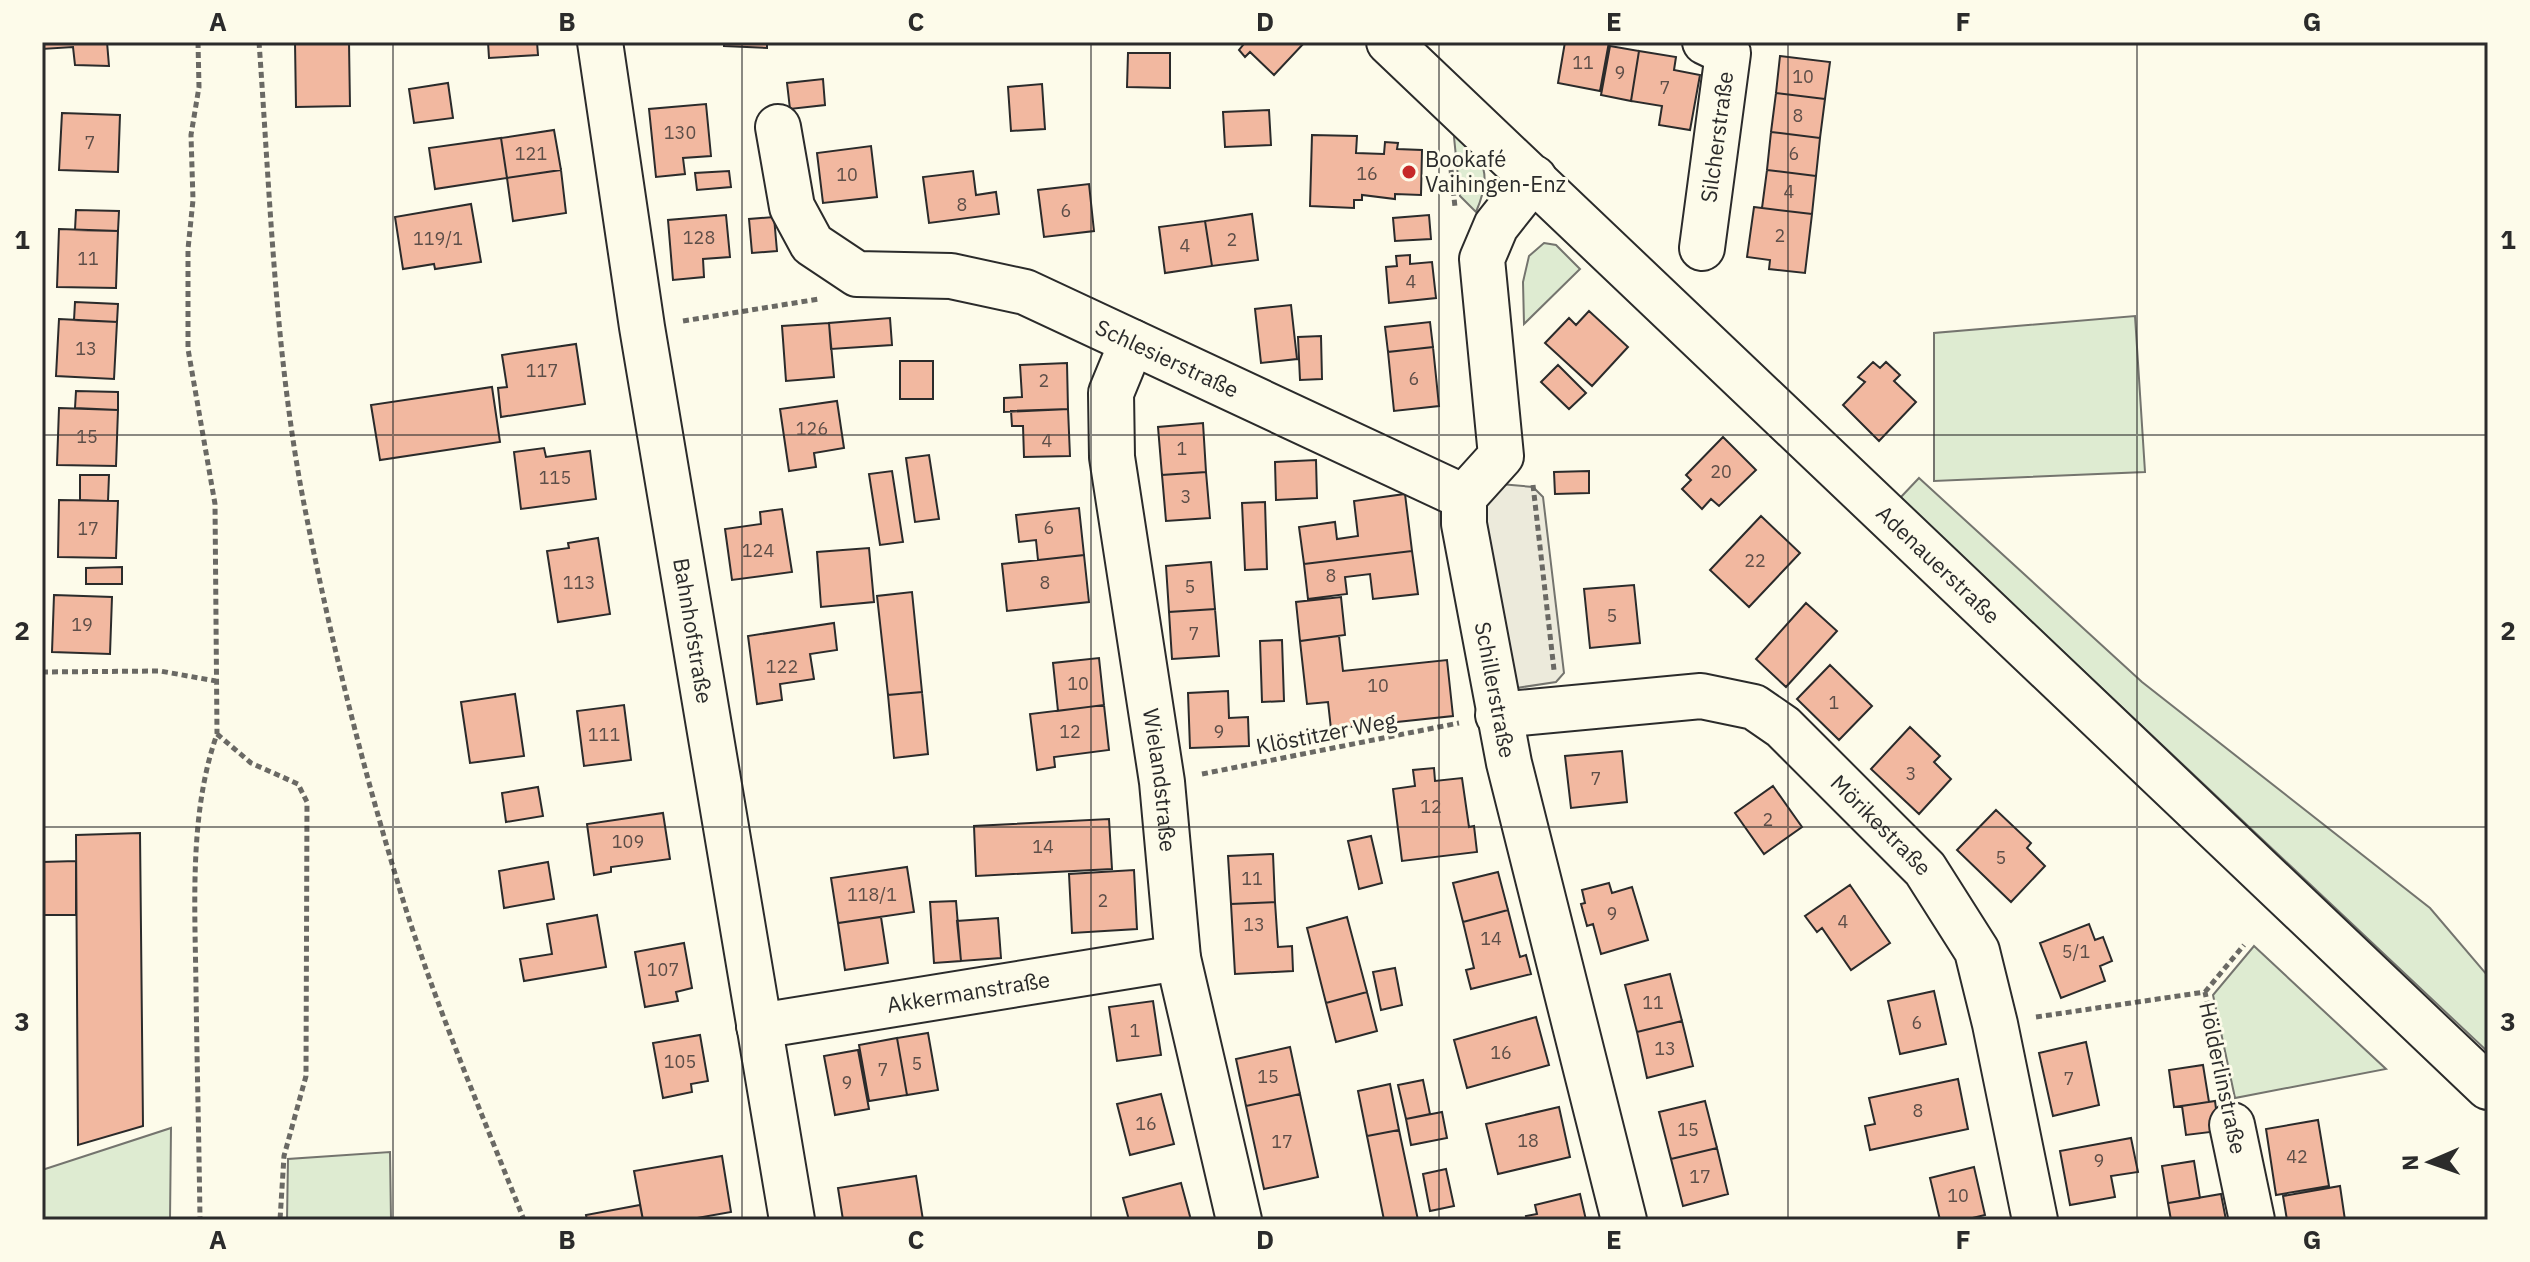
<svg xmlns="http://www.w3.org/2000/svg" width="2530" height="1262" font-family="'IBM Plex Sans',sans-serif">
<rect width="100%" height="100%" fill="#fdfbea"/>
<!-- green -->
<path fill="#deebd1" stroke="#74746e" stroke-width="2" d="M1458 135C1486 162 1492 175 1476 212L1460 196 1454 137Z
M1544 243 1556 245 1580 269 1524 324 1523 282 1529 256Z
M2135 316 2145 472 1934 481V333Z
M1919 478 2142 682 2430 908 2488 976V1052L1900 498Z
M2254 946 2386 1069 2235 1098 2213 995Z
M171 1128 170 1220H42V1170Z
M390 1152 391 1220H287L288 1159Z"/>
<!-- parking -->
<path fill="#eceadb" stroke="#74746e" stroke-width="2" d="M1500 484 1533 487 1543 497 1564 673 1556 682 1510 689 1481 512Z"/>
<!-- building -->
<path fill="#f2b8a0" stroke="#2b2b2b" stroke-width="2" d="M42 42H107L109 66 75 65 73 47 42 49Z
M295 42H349L350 106 296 107Z
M488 42H537L538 55 489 58Z
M724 42H767V48L724 46Z
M1240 42H1305L1274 75 1250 52 1245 57 1239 50 1243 45Z
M1565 42H1609L1600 91 1558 83Z
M1610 46 1639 51 1631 101 1601 95Z
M1639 51 1676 57 1674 70 1700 75 1690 130 1659 125 1662 106 1631 101Z
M1128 53H1170V88L1127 87Z
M1780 56 1830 62 1825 99 1776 93Z
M823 79 825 105 790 109 787 83Z
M448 83 453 118 414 123 409 89Z
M1042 84 1045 129 1011 131 1008 87Z
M1776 93 1825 99 1820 138 1771 132Z
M706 104 711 156 683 158 685 174 656 177 649 109Z
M1269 110 1271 145 1225 147 1223 112Z
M62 113 120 115 118 172 59 170Z
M554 130 561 170 507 178 501 138Z
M1771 132 1820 138 1816 176 1767 170Z
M1312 135 1357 136 1356 153 1384 154 1385 142 1398 143 1397 149 1422 150 1421 195 1395 194V199L1362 195V200H1354V208L1310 206Z
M501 138 507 178 435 189 429 148Z
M871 146 877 197 823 203 817 153Z
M561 170 566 213 513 221 507 178Z
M1767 170 1816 176 1812 214 1762 208Z
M729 171 731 187 697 190 695 173Z
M973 171 976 195 996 192 999 214 929 223 923 177Z
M1089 184 1094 231 1044 237 1038 190Z
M471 204 481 262 435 269 434 264 403 269 395 217Z
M1754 207 1812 214 1805 273 1769 269 1770 260 1747 257Z
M76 210 119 211 118 231 75 230Z
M1252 214 1258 260 1212 266 1205 221Z
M726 215 730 257 703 259 704 277 673 280 668 220Z
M1429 215 1431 239 1395 241 1393 218Z
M774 217 777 251 752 253 749 219Z
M1205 221 1212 266 1165 273 1159 227Z
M59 229 118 231 116 288 57 287Z
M1410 255V264L1432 262 1436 298 1389 303 1386 267 1397 266 1396 256Z
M75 302 118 304 117 322 74 320Z
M1291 305 1297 359 1261 363 1255 309Z
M1589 311 1628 347 1592 386 1545 343 1569 318 1576 325Z
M890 318 892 345 831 349 829 323Z
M59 319 117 322 114 379 56 376Z
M1430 322 1433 347 1388 352 1385 327Z
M829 323 834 377 786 381 782 326Z
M1321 336 1322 379 1300 380 1298 337Z
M576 344 585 404 501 417 498 388 507 387 502 355Z
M1433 347 1439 406 1394 411 1388 352Z
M900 361H933V399H900Z
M1873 362 1880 368 1886 362 1900 375 1894 381 1916 402 1879 441 1843 405 1865 382 1858 377Z
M1067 363 1068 409 1004 412V398L1022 397 1020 365Z
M1558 365 1586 393 1569 409 1541 382Z
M492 387 500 442 380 460 371 405Z
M76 391 118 392V410L75 408Z
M837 401 844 448 814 453 816 467 789 471 780 409Z
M59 408 118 410 116 466 57 465Z
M1068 409 1070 456 1024 457 1023 426H1012L1011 411Z
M1203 423 1206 472 1162 475 1158 427Z
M1723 437 1756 470 1719 506 1711 499 1702 509 1682 489 1691 480 1686 475Z
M544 448 546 457 590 451 596 499 521 509 514 452Z
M929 455 939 519 915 522 906 458Z
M1316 460 1317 498 1276 500 1275 462Z
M892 471 903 542 880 545 869 474Z
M1589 471V493L1555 494 1554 472Z
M1206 472 1210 518 1166 521 1162 475Z
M80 475H109L108 501 80 500Z
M1405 494 1412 551 1304 564 1299 527 1335 522 1337 539 1358 536 1354 501Z
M59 500 118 501 116 558 58 557Z
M1265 502 1267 569 1245 570 1242 503Z
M1079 508 1084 555 1038 560 1036 540 1019 542 1016 515Z
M782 509 792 572 732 580 725 529 761 524 760 512Z
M1761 516 1800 553 1749 607 1710 570Z
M598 538 610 614 558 622 547 551 569 548 568 543Z
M869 548 874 602 821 607 817 552Z
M1412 551 1418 594 1373 599 1370 574 1345 577 1347 594 1308 599 1304 564Z
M1084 555 1089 602 1007 611 1002 564Z
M1211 562 1215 609 1169 612 1166 566Z
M122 567V584H86V568Z
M1634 585 1640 643 1590 648 1584 589Z
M912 592 922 692 888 695 877 596Z
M54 595 112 597 110 654 52 652Z
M1341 597 1345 635 1300 641 1296 602Z
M1806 603 1837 631 1786 687 1756 659Z
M1215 609 1219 656 1172 659 1169 612Z
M834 623 837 650 810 654 814 679 780 684 782 700 757 704 748 636Z
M1339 636 1343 671 1447 660 1453 716 1331 729 1328 702 1307 704 1300 641Z
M1282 640 1284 701 1262 702 1260 641Z
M1099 658 1104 705 1058 711 1053 663Z
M1830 665 1872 706 1839 740 1797 699Z
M1228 691 1229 718 1248 717 1249 746 1190 748 1188 693Z
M922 692 928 754 894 758 888 695Z
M515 694 524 756 470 763 461 702Z
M624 705 631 760 584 766 577 711Z
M1104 705 1109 750 1054 757 1055 767 1037 770 1030 714Z
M1910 727 1940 756 1934 762 1951 779 1919 814 1871 769Z
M1622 751 1627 802 1571 808 1565 756Z
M1434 768 1435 781 1462 778 1469 827 1474 826 1477 852 1402 861 1393 789 1415 786 1413 770Z
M1773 786 1802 827 1764 854 1735 813Z
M538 787 543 816 506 822 502 793Z
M1996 810 2031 843 2027 848 2045 866 2011 902 1957 850Z
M663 813 670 859 611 867V872L594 875 587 824Z
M1109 819 1112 869 976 876 974 826Z
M140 833 143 1126 78 1145 76 835Z
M1371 836 1382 883 1359 889 1348 841Z
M1273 854 1275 902 1231 904 1228 856Z
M76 861V915H42V862Z
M548 862 554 899 504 908 499 871Z
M907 867 914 912 838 923 831 878Z
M1134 870 1137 929 1072 933 1069 874Z
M1498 872 1508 910 1463 922 1453 883Z
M1609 883 1612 893 1632 887 1648 940 1601 954 1593 924 1587 926 1581 904 1585 903 1582 890Z
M1850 885 1890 943 1851 970 1822 928 1817 932 1805 916Z
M956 901 961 961 934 963 930 902Z
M1275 902 1278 947 1292 946 1293 971 1235 974 1231 904Z
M1508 910 1520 957 1526 955 1531 974 1471 989 1466 970 1474 968 1463 922Z
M597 915 606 967 524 981 520 959 552 954 547 924Z
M881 917 888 963 845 970 838 923Z
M1347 917 1367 992 1326 1003 1307 928Z
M998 918 1001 958 961 961 957 921Z
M2089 924 2095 940 2103 937 2112 961 2100 966 2105 981 2061 998 2040 943Z
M684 943 692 988 676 992 678 1001 645 1007 635 952Z
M1395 968 1402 1005 1381 1010 1373 972Z
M1670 974 1682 1021 1637 1032 1625 985Z
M1934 991 1946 1044 1900 1054 1888 1001Z
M1367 992 1377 1031 1336 1042 1326 1003Z
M1153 1001 1161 1055 1117 1061 1109 1007Z
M1536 1017 1549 1065 1467 1088 1454 1040Z
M1682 1021 1693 1066 1647 1078 1637 1032Z
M928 1033 938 1090 907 1095 897 1038Z
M700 1035 708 1081 691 1084 692 1092 663 1098 653 1043Z
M897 1038 907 1095 869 1101 859 1045Z
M2086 1042 2099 1105 2053 1116 2039 1053Z
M1290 1047 1300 1094 1246 1106 1236 1059Z
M858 1050 869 1109 835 1115 824 1056Z
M2203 1065 2209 1102 2174 1107 2169 1070Z
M1958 1079 1968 1129 1870 1150 1865 1126 1875 1124 1869 1098Z
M1423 1080 1430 1114 1406 1119 1398 1085Z
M1390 1084 1399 1130 1367 1136 1358 1091Z
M1161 1094 1174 1144 1130 1155 1117 1104Z
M1300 1094 1318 1177 1264 1189 1246 1106Z
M1705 1101 1717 1148 1671 1159 1659 1112Z
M2215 1101 2219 1131 2186 1135 2182 1106Z
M1559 1107 1570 1157 1498 1174 1486 1124Z
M1442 1112 1447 1138 1411 1145 1406 1119Z
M2318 1120 2329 1186 2276 1195 2266 1129Z
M1399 1130 1418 1220H1384L1367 1136Z
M2131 1138 2138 1172 2111 1176 2115 1197 2070 1205 2060 1151Z
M1717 1148 1728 1194 1683 1206 1671 1159Z
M722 1156 731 1212 686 1220H643L634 1171Z
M2194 1161 2200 1198 2168 1203 2162 1166Z
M1974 1167 1985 1215 1964 1220H1940L1930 1178Z
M1446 1169 1454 1206 1430 1211 1423 1174Z
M916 1176 923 1220H843L838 1188Z
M1181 1183 1191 1220H1129L1123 1198Z
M2340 1186 2345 1220H2287L2283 1196Z
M1580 1194 1586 1220H1527L1526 1216 1537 1214 1535 1205Z
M2221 1194 2226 1220H2171L2168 1203Z
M640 1205 643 1220H587L586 1215Z"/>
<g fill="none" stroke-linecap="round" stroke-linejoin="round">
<defs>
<g id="minor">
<path id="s1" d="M778 127 792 207 812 244 857 274 951 276 1025 292 1464 497"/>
<path id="s2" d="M1534 178 1496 226 1482 259 1501 456 1464 497V524L1509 763 1624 1220"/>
<path id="s3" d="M1702 248 1728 53 1705 42"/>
<path id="s4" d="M1132 342 1111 393 1112 457 1162 782 1178 958 1239 1220"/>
<path id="s5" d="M1498 715 1701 696 1754 707 1783 727 1925 869 1977 951 1995 1024 2035 1220"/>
<path id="s6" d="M759 1026 1178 958"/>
<path d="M2232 1125 2252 1220"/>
</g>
<g id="major">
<path id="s7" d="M600 42 642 327 792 1220"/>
<path id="s8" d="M1389 42 2488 1087"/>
</g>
</defs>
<!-- minor casing -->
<use href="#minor" stroke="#2b2b2b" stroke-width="48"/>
<!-- major casing -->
<use href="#major" stroke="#2b2b2b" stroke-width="48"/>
<!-- path -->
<path stroke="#6a6964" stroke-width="5" stroke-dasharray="6 4" stroke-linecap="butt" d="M198 42 199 87 191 135 193 200 188 249V349L215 504 217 734C189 813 195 905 196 988 197 1065 199 1143 200 1220
M259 42C270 193 275 355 304 504 330 637 363 770 403 900 437 1009 482 1114 524 1220
M1450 160 1455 207
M683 321 819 299
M1533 485 1554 670
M42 672 160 671 216 681
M217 734 251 763 298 784 307 802 306 1076 284 1156 280 1220
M1202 774 1459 723
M2205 992 2244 945
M2036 1017 2205 992 2224 1085"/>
<!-- minor -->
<use href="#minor" stroke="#fdfbea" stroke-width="44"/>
<!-- major -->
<use href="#major" stroke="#fdfbea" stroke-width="44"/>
</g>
<!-- grid -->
<path fill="none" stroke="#2b2b2b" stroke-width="2" stroke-opacity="0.55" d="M393 42V1220M742 42V1220M1091 42V1220M1439 42V1220M1788 42V1220M2137 42V1220M42 435H2488M42 827H2488"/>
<!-- markers -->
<circle fill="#c62828" stroke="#fdfbea" stroke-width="3" cx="1409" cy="172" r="8"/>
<g text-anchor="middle" stroke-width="6" stroke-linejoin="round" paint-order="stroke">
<!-- number labels -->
<g font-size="18" fill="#5d4e48">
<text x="1583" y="69">11</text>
<text x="1620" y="79">9</text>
<text x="1803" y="83">10</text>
<text x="1665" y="94">7</text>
<text x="1798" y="122">8</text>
<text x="680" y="139">130</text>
<text x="90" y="149">7</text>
<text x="531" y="160">121</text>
<text x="1794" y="160">6</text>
<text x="1367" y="180">16</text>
<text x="847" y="181">10</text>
<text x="1789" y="198">4</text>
<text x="962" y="211">8</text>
<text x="1066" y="217">6</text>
<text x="1780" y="242">2</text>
<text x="699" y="244">128</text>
<text x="438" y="245">119/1</text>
<text x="1232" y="246">2</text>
<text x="1185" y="252">4</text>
<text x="88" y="265">11</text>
<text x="1411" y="288">4</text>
<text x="86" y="355">13</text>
<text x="542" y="377">117</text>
<text x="1414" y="385">6</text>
<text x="1044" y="387">2</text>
<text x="812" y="435">126</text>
<text x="87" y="443">15</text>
<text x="1047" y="447">4</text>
<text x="1182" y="455">1</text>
<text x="1721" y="478">20</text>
<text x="555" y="484">115</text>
<text x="1186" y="503">3</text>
<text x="1049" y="534">6</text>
<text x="88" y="535">17</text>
<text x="758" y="557">124</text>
<text x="1755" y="567">22</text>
<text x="1331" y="582">8</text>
<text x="579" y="589">113</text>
<text x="1045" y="589">8</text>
<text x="1190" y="593">5</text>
<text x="1612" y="622">5</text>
<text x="82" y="631">19</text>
<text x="1194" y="640">7</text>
<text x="782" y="673">122</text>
<text x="1078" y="690">10</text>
<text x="1378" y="692">10</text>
<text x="1834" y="709">1</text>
<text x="1070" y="738">12</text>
<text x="1219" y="738">9</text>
<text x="604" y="741">111</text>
<text x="1911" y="780">3</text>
<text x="1596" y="785">7</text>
<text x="1431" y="813">12</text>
<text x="1768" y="826">2</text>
<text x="628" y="848">109</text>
<text x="1043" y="853">14</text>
<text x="2001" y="864">5</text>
<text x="1252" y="885">11</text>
<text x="872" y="901">118/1</text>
<text x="1103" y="907">2</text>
<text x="1612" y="920">9</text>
<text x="1843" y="928">4</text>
<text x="1254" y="931">13</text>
<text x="1491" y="945">14</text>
<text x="2076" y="958">5/1</text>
<text x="663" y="976">107</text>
<text x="1653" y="1009">11</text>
<text x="1917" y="1029">6</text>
<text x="1135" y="1037">1</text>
<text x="1665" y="1055">13</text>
<text x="1501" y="1059">16</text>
<text x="680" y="1068">105</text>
<text x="917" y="1070">5</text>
<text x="883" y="1076">7</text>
<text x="1268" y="1083">15</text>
<text x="2069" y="1085">7</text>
<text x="847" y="1089">9</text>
<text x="1918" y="1117">8</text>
<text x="1146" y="1130">16</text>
<text x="1688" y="1136">15</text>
<text x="1528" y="1147">18</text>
<text x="1282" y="1148">17</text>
<text x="2297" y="1163">42</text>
<text x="2099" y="1167">9</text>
<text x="1700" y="1183">17</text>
<text x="1958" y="1202">10</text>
</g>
<!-- street labels -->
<g font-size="22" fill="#2b2b2b" stroke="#fdfbea">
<text dy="8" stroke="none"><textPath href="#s3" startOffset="112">Silcherstraße</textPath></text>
<text dy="8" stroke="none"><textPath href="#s1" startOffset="504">Schlesierstraße</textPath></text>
<text dy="8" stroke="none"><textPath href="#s8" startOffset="758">Adenauerstraße</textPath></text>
<text dy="8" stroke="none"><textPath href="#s7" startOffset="596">Bahnhofstraße</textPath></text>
<text dy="8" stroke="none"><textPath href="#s2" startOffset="546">Schillerstraße</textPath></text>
<text transform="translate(1326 733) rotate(-11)" y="8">Klöstitzer Weg</text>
<text dy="8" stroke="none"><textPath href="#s4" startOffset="446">Wielandstraße</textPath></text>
<text dy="8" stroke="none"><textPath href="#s5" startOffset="432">Mörikestraße</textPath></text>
<text dy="8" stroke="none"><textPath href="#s6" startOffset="212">Akkermanstraße</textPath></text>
<text transform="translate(2223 1078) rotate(78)" y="8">Hölderlinstraße</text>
</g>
<!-- poi labels -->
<g font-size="22" fill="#2b2b2b" stroke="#fdfbea" text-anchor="start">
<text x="1425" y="167">Bookafé<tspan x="1425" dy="25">Vaihingen-Enz</tspan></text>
</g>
</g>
<!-- border -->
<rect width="2530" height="1262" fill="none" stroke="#fdfbea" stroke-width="88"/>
<!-- north arrow -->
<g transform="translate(2430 1162) rotate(268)" stroke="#fdfbea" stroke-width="6" paint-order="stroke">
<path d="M0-6L14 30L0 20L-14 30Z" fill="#2b2b2b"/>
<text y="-12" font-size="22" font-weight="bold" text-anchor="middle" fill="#2b2b2b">N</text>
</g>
<rect x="44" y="44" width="2442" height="1174" fill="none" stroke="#2b2b2b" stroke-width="3"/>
<g font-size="26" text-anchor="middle" font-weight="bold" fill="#2b2b2b">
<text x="218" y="31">A</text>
<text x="567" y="31">B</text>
<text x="916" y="31">C</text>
<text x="1265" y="31">D</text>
<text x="1614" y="31">E</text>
<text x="1963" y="31">F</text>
<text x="2312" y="31">G</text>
<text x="22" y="249">1</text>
<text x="2508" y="249">1</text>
<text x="22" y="640">2</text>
<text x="2508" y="640">2</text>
<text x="22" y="1031">3</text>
<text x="2508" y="1031">3</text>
<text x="218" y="1249">A</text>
<text x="567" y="1249">B</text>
<text x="916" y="1249">C</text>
<text x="1265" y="1249">D</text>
<text x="1614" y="1249">E</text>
<text x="1963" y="1249">F</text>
<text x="2312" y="1249">G</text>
</g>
</svg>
